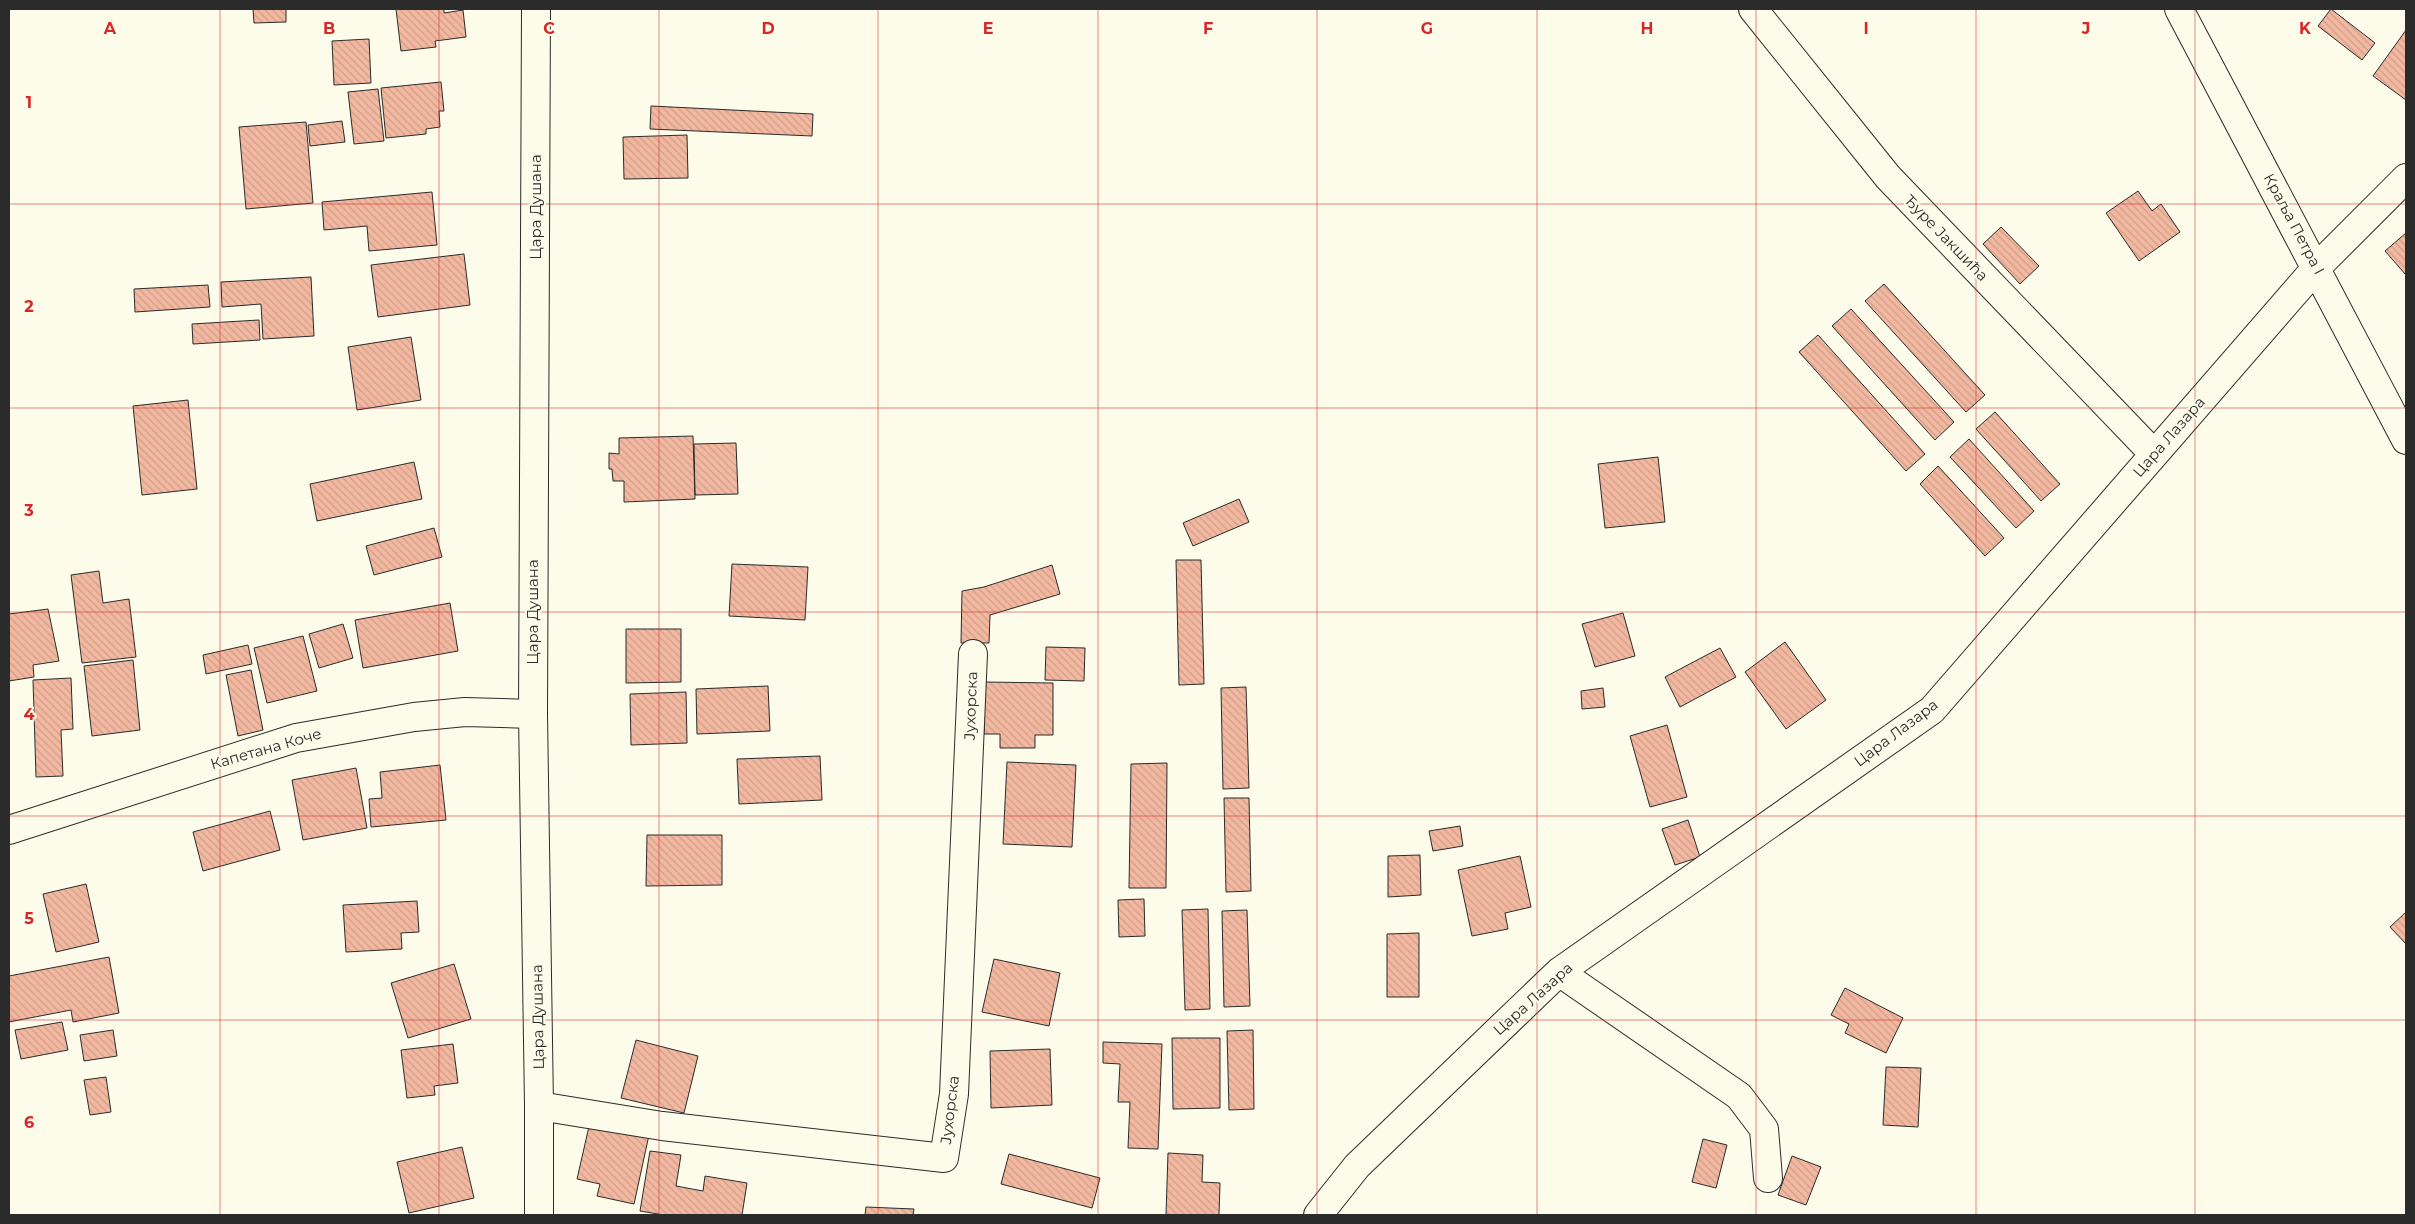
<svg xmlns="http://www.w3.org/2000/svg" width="2415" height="1224" font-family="Montserrat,sans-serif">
<defs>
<pattern id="building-back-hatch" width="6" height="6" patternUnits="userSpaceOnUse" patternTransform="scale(1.25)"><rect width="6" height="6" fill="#f2b8a0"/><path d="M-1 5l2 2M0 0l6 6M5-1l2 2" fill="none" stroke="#d09e8a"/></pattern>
</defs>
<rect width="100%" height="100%" fill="#fdfbea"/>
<!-- building -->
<path fill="url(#building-back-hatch)" stroke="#2b2b2b" d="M253 9H286V22L254 23Z
M396 9H444V13L463 10 466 37 435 41 436 47 401 51Z
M2331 9 2375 43 2362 60 2318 26Z
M2406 30V100L2373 76Z
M369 39 371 83 334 85 332 41Z
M441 82 444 111H439L440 127 426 129V134L386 138 381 88Z
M378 89 384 141 354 144 348 92Z
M651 106 813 114 812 136 650 129Z
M342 121 345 142 310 146 308 125Z
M306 122 313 203 246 209 239 127Z
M687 135 688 178 624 179 623 137Z
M2138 191 2152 211 2161 204 2180 232 2139 261 2106 213Z
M432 192 437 245 369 251 367 226 324 230 322 202Z
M2001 227 2039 266 2020 284 1983 244Z
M2406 233V275L2385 251Z
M464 254 470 305 378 317 371 265Z
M311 277 314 336 263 339 261 304 222 307 221 282Z
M1884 284 1985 395 1966 412 1865 301Z
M208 285 210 307 135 312 134 289Z
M1851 309 1954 422 1935 440 1832 326Z
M259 320 260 340 193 344 192 324Z
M1818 335 1925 454 1906 471 1799 352Z
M411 337 421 400 357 410 348 347Z
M188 400 197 489 142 495 133 406Z
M1995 412 2060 484 2041 501 1976 429Z
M693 436 695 499 624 502V481H613L612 469H609V453L619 454V438Z
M1969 439 2034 511 2016 528 1950 457Z
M736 443 738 494 695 495 694 444Z
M1658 457 1665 522 1605 528 1598 464Z
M414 462 422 499 317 521 310 484Z
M1938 466 2004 538 1985 556 1920 484Z
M1239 499 1249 522 1193 546 1183 523Z
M434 528 442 557 374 575 366 546Z
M1176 560H1201L1204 684 1179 685Z
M732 564 808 567 805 620 729 616Z
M1052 565 1060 594 990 615 989 643H961L962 591 984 587Z
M99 571 103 603 129 599 136 657 82 663 71 575Z
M450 603 458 651 363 668 355 620Z
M48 609 59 661 33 665 34 677 9 681V614Z
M1623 613 1635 656 1595 667 1582 624Z
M343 624 353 658 319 668 309 634Z
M626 629H681V682L626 683Z
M303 636 317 691 267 703 254 648Z
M1785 642 1826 700 1786 729 1745 672Z
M248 645 252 664 206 674 203 655Z
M1046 647 1085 648 1084 681 1045 680Z
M1720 648 1736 677 1680 707 1665 677Z
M133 660 140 730 92 736 84 666Z
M251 670 263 730 238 736 226 675Z
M71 678 73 729 61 730 63 776 36 777 33 680Z
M984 682 1053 683V735H1035V748H1000V734H984Z
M768 686 770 731 697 734 696 689Z
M1246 687 1249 788 1223 789 1221 688Z
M1603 688 1605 707 1582 709 1581 691Z
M686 692 687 743 631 745 630 694Z
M1667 725 1687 797 1650 807 1630 736Z
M820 756 822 800 739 804 737 759Z
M1007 762 1076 765 1072 847 1003 844Z
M1167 763 1166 888H1129L1131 764Z
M440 765 446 820 371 827 369 799 382 798 380 772Z
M356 768 367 828 303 840 292 780Z
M1224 798H1249L1251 891 1226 892Z
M270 811 280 850 203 871 193 832Z
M1688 820 1700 857 1675 865 1662 829Z
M1460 826 1463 846 1433 851 1429 831Z
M647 835H722V885L646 886Z
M1420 855 1421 895 1388 897V856Z
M1520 856 1531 907 1505 913 1508 929 1472 936 1458 870Z
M86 884 99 942 56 952 43 894Z
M1144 899 1145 936 1119 937 1118 900Z
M417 901 419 932 401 933 402 949 346 952 343 905Z
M1208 909 1210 1009 1185 1010 1182 910Z
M1247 910 1250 1006 1224 1007 1222 911Z
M2406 912V944L2390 927Z
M1419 933V997H1387V934Z
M109 957 119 1013 73 1022 71 1010 9 1022V976Z
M994 959 1060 973 1049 1026 982 1012Z
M454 964 471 1019 408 1038 391 983Z
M1845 988 1903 1018 1886 1053 1845 1033 1849 1024 1831 1015Z
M62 1022 68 1050 21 1059 15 1030Z
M113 1030 117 1056 84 1061 80 1035Z
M1253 1030 1254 1109 1229 1110 1227 1031Z
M1172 1038H1220V1108L1173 1109Z
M636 1040 698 1056 684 1113 621 1098Z
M1103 1042 1162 1044 1158 1149 1128 1148 1130 1102H1118L1120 1064 1103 1063Z
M453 1044 458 1083 434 1086 435 1095 407 1098 401 1050Z
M1050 1049 1052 1105 991 1108 990 1051Z
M1886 1067 1921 1068 1918 1127 1883 1125Z
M106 1077 111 1112 90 1115 84 1080Z
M590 1122 649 1135 634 1204 597 1196 600 1184 577 1179Z
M1703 1139 1727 1145 1716 1188 1692 1182Z
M462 1147 474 1198 409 1213 397 1162Z
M650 1151 681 1155 676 1186 703 1191 705 1176 747 1183 742 1215H664L640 1211Z
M1168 1153 1203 1155 1202 1182 1220 1183 1219 1215H1166Z
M1009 1154 1100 1178 1092 1208 1001 1184Z
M1792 1156 1821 1167 1806 1205 1778 1195Z
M866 1207 914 1209 913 1215H865Z"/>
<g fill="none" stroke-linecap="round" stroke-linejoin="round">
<defs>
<path id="minor" d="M1753 9 1888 177 2154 454
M2179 9 2406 440
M9 830 296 738 414 717 465 712 533 714
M1559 972 1739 1096 1764 1129 1768 1178
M539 1106 662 1126 944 1158 954 1094 973 654
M1318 1215 1357 1166 1559 972 1932 710 2317 267 2406 178"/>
<path id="major" d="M536 9 533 714 539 1106V1215"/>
</defs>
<!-- minor casing -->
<use href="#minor" stroke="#2b2b2b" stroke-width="30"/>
<!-- major casing -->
<use href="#major" stroke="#2b2b2b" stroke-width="30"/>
<!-- minor -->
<use href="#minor" stroke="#fdfbea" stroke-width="28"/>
<!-- major -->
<use href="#major" stroke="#fdfbea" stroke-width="28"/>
</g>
<!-- grid -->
<path fill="none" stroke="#d62828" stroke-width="1" stroke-opacity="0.55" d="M220 9V1215M439 9V1215M659 9V1215M878 9V1215M1098 9V1215M1317 9V1215M1537 9V1215M1756 9V1215M1976 9V1215M2195 9V1215M9 204H2406M9 408H2406M9 612H2406M9 816H2406M9 1020H2406"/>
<g text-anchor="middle" stroke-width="4" stroke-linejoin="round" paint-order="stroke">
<!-- street labels -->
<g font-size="15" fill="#2b2b2b" stroke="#fdfbea">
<text transform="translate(536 207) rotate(-90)" y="5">Цара Душана</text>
<text transform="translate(2294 224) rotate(62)" y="5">Краља Петра I</text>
<text transform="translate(1946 238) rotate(46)" y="5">Ђуре Јакшића</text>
<text transform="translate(2169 437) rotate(-49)" y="5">Цара Лазара</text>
<text transform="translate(533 612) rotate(-90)" y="5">Цара Душана</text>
<text transform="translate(971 706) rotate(-88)" y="5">Јухорска</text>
<text transform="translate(1896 733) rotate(-37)" y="5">Цара Лазара</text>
<text transform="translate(266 749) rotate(-16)" y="5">Капетана Коче</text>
<text transform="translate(1533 999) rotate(-42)" y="5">Цара Лазара</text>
<text transform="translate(538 1017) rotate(-91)" y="5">Цара Душана</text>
<text transform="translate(950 1110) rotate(-83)" y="5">Јухорска</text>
</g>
</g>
<g font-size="16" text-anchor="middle" font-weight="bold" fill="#d62828" stroke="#fdfbea" stroke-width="4" stroke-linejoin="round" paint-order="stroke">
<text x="110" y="34">A</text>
<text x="329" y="34">B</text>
<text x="549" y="34">C</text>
<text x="768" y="34">D</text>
<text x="988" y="34">E</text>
<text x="1208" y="34">F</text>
<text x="1427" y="34">G</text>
<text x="1647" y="34">H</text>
<text x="1866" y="34">I</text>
<text x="2086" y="34">J</text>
<text x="2305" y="34">K</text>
<text x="29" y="108">1</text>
<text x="29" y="312">2</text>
<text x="29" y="516">3</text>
<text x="29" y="720">4</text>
<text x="29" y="924">5</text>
<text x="29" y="1128">6</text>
</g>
<!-- border -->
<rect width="2415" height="1224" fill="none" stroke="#2b2b2b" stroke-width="20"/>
</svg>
